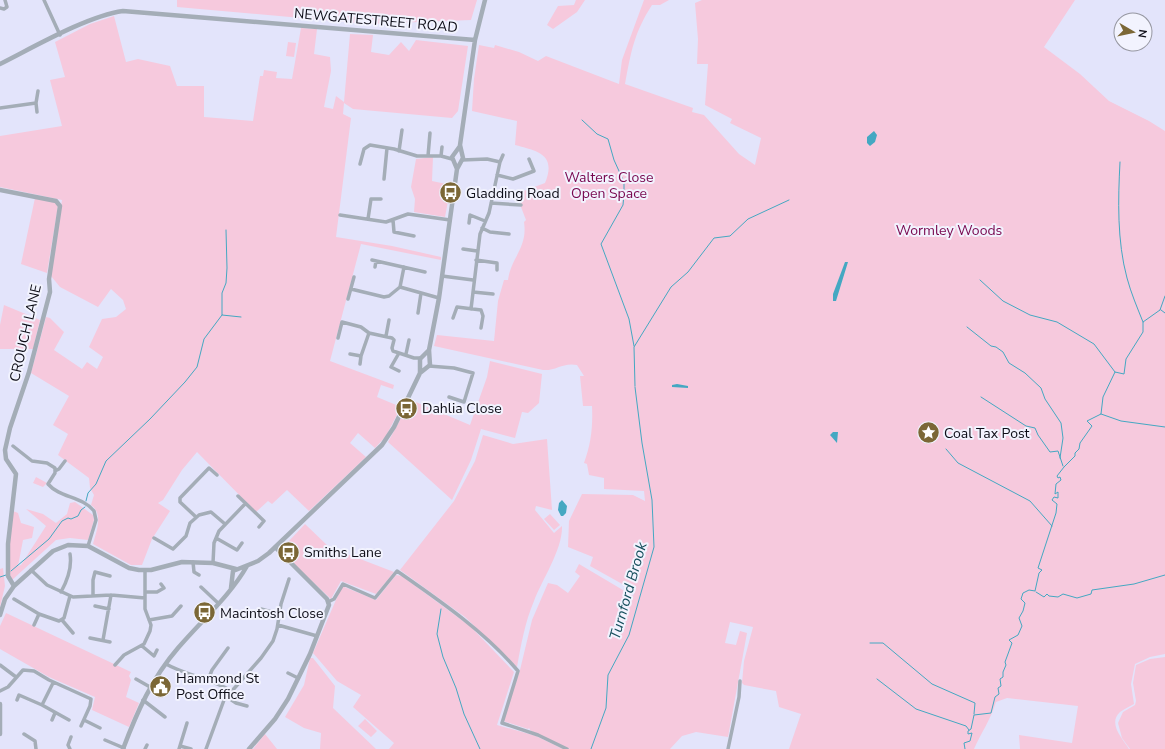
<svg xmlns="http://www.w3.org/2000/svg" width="1165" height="749" font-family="'Nunito Sans',sans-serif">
<rect width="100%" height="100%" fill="#e3e4fb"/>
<!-- green -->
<path fill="#f6c9dd" d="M177 0H477L471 20 368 24 177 7Z
M576 0H585L577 12 553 29 547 25 558 6 574 5Z
M644 0H669L660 5H652C634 33 631 52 625 84L693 108 692 112 704 115 739 154 755 165 761 138 730 123 732 119 705 105 708 64H697L698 39 695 3 702 0H1075L1044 47 1080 74 1109 101 1149 121 1165 131V654L1150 657 1135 664 1131 684 1134 704C1129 707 1124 709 1120 712 1107 724 1124 740 1129 749H1020L1019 735 1072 743 1078 706 1007 698 996 702C991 719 981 733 974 749H789L801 714 779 707 776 691 744 685 742 683 744 661 753 627 730 622 725 643 736 645 740 631 747 633 728 737 696 732 682 736 670 749H570L531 731 529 728 528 729 503 721 520 670 532 620 548 583 557 585 568 593 580 576 575 572 579 564 633 596 636 589 624 585 590 566 593 557 568 547 569 521 582 494 633 495 645 501 644 491 604 489V478L589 475 587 464 584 463C591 444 593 427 592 406H583L580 376H584L577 365C563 362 556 371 543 370L434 346 437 335 494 341 498 301 504 280H508C511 257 528 248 524 222L526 220 521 207V192L545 183C557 154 537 151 515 145L517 121 472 111 474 79 479 45 494 48 495 45 519 52 538 61 546 56 619 84 622 60Z
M114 16 126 62 138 59 170 66 177 86H204V117L253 121 260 76H263L264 70 277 72 276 78 292 79 301 28 317 29 314 54 330 57 331 71 324 107 333 109 336 96 344 102 350 34 373 35 371 52 389 55 401 42 409 51 416 40 468 46 458 111 452 118 353 109 344 103 343 114 351 118 336 237 392 246 441 257V260L361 244 330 361 394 385 393 389 381 385 377 397 401 407 386 436 375 448 358 433 350 443 366 457 309 511 287 490 272 504 268 501 256 512 197 452 182 470 163 500 158 503 170 511 152 539 142 565H131L93 544C96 532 104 514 91 505L94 495 90 488 89 478 58 455 68 434 53 425 69 396 31 373 46 317 50 318 64 332 54 350 82 369 87 362 97 369 103 357 89 347 102 319 116 317 126 309 123 300 111 289 98 307 60 287 51 276 62 200 0 187V136L62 126 50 80 65 77 55 42 90 24Z
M288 42 296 43 294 57 286 56Z
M433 157 432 181 451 185 445 217 414 212 415 199 411 187 416 159Z
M35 198 56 202 58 206 47 273 21 264Z
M4 305 40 320 33 349H0V325Z
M490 361 542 374 539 403 528 413 522 412 515 438 481 429 471 460 452 500 388 442 411 400 470 425 487 377Z
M483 435 513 444 547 439 552 510 536 506 535 510 554 533 562 526C563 549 542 580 534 601 525 622 521 645 517 667L465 617 400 570 454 501 475 461Z
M36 477 47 483 43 487 33 483Z
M75 502 93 515 94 520 88 540 70 538 56 540 12 580 10 578V533L13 511 18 513 21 523 34 527 32 538 23 540 18 566 21 565 46 526 26 509 43 514 56 523 67 514 70 503Z
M550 514 560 525 554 530 544 519Z
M305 524 329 547 394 572 376 594 341 581 331 599 286 557 290 547 288 542Z
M3 568 5 586 0 607V569Z
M396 575 402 576 471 627 514 672 497 725 536 736 563 749H389L394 743 353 707 361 695 337 681 313 653 342 586 376 600Z
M6 613 131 672 129 676 131 680 126 697 139 703 129 727 92 710 95 697 49 677 0 649V626Z
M1165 657V749H1130L1122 738 1118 723 1123 712 1135 705 1136 701 1133 683 1136 665 1150 659Z
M310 658H313L335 686 333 708 376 749H320L321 733 304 728 285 717 304 685Z
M365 719 377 731 371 737 358 726Z
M265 734 277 749H253Z"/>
<!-- water -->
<path fill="#44a8c2" d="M874 131 877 135 875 142 870 146 867 143V137Z
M845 262H848L836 301H833V294Z
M677 384 688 386V388L672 387V385Z
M833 432H838L837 443 830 435Z
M562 500 567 506 566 513 563 516H561L558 510 559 503Z"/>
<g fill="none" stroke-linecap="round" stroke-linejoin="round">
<!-- stream -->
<path stroke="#44a8c2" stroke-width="1" d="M582 120 597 134 608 139 614 160 624 182V194L623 205 601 244 629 319 634 346
M1120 162C1118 200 1117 241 1127 278 1131 293 1137 307 1143 322
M226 230 227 268 226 283 222 293V315L241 317
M980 280 1003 301 1030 315 1057 322 1094 344 1115 372
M1160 310 1165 296
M1161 310 1165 313
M967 327 991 346 996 347 1003 352 1009 363 1025 373 1041 388 1045 399 1061 423 1063 438 1060 458
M635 386 634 347 671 287 688 272 714 238 730 236 748 219 789 200
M981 397 1026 426 1035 428 1038 435 1050 452 1058 451 1063 466
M1101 414 1121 421 1165 427
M946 449 958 463 1030 501 1052 526
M86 501 88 493 96 484 106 461 150 419 185 382 197 367 204 339 222 315
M11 571 49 539 62 521 68 518 71 519 78 516 81 510 85 507
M0 577 6 575
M1036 592 1044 597 1047 594 1049 596 1058 597 1063 594 1077 598 1091 594 1092 590 1134 584 1165 575
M441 609 437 634 443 657 456 688 464 714 480 749
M870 643H883L932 684 975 703 974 714
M877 679 916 709 966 726 969 730
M591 749 606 708 608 675 629 635 654 547 652 500 642 443 635 387
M965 749 964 743 970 741 972 733 968 734V731L971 729 974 715 991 713 995 697 999 694 998 688 1001 686 1000 679 1003 677V672L1006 665 1005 662 1012 643 1009 640 1018 635 1022 626 1019 618 1023 611 1025 603 1021 599 1023 593 1029 590 1035 591 1039 573 1042 570 1038 568 1056 513 1057 504 1052 500 1054 497 1058 498V492L1055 494 1056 484 1061 480 1060 477 1058 478 1057 476 1064 467 1075 456V453L1079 449 1080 443 1092 426 1087 421 1101 414 1103 397 1115 372 1124 374 1126 359 1143 332V322L1160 310"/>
<!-- minor -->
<path stroke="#a4adb7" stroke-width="3.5" d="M44 0 60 35
M0 8 4 9 7 7 5 0
M36 103 38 91
M0 108 36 103 37 112
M399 151 402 130
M428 156 430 133
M441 156 442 147
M462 160 487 159 500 162 503 155
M360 164 364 149 370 145 394 149 417 156H441L452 159
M497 175 513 179 534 171 529 159
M384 179 387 148
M491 203 521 205
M340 215 386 222 408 214 450 220
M368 219 371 199H381
M393 220 394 232 414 236
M469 223 470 215 485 221
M482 228 490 232 509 234
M463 249 477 251
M372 260 425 272
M476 260 497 263V270
M375 267 376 261
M442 276 473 280
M400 287 404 267
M351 289 384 297 389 296 400 287 439 298
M473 292 493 294
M348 299 354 277
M471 309 480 234 489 213 500 162
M418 313 421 293
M453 318 457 307 481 310 483 316 481 328
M386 336 389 320
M338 338 342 322 361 327 369 333 392 338 394 340 392 348 393 351 414 358H421
M399 353 391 367 399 371
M350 354 361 356 369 333
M406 354 409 340
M360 364 361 356
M429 366 454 368 473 373 464 402 449 397
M13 446 32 461 47 463 55 468V473L48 484C60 498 82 496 94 511L96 520 88 546
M55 471 59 469 65 461
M238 496 264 521 259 527
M196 517 180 502V498L209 468 217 475
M154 538 173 549 186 536 190 523 199 515 211 512 225 524
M216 538 237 550 242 543
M193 562 194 572 199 575
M213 563 214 543 219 531 245 504
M31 570 47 585 73 597 111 595 145 598
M201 587 218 603
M61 592C67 581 72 566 70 554
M145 592H157L164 588 161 584
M93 596V580L95 572 110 576
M14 599 39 614 59 621 64 618 70 596
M328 602 334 599 343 584 375 598 397 571C440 601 484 631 518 671L502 723 538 735 567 749
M95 606 109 609
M261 609 279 614
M62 620 73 633
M149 620 172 616 181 606
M34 625 39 614
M278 625 317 636
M90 638 110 642
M103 640 111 595
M142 646 154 656 157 650
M166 664C187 676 211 678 231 691
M0 665 16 677
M115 665 124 655 144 644 150 631 151 625 145 609V571
M288 673 298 678
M136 679 150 687
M208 680 212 670 228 648
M0 691 8 687 23 670 34 671 49 680 91 699 90 706 81 726
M227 697 236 703 247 706
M17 700 19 695 42 705 69 720
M143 700 165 717
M42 705 53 683
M52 720 55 713
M84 720 100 728
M24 734 35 741 36 749
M105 740 124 748
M180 746 191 749
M70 749 68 745 71 737
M145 749 147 745
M179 749 187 723
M206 749 224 700 261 658 273 641 277 629 281 604 289 579
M728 749 739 697 740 681"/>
<!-- tertiary -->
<path stroke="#a4adb7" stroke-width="4.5" d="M0 64C34 47 87 16 123 11L475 40
M457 169 452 157 460 146
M0 190 56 201 60 206 49 279 50 292 29 372 10 428 5 450 6 459 16 474 8 544V576L14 586
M420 373V359L429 350
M231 588 233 571 258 561 269 553 382 445 394 427 420 373 430 365 429 350 439 298 457 169 463 158 460 145 475 40 485 0
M0 615 5 599 14 586 53 551 68 545 88 546 129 568 139 570H151L182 562 213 563 236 569
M0 704V734
M123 749C137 712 152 678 178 648 201 621 230 596 247 566
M249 749 275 719 288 699 310 654 329 605 327 599 275 547"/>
</g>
<!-- icons -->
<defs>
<symbol id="bus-disc" viewBox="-11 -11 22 22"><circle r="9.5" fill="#7b6736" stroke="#f2f3fe"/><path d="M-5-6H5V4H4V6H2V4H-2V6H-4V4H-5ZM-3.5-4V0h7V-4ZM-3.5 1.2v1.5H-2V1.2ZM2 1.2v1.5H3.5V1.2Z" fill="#fff"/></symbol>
<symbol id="sight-disc" viewBox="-11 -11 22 22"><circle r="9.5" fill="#7b6736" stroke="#f2f3fe"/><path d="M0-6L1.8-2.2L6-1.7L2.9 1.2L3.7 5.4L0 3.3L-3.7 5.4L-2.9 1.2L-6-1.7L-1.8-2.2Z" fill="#fff"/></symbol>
<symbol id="civic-disc" viewBox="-11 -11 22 22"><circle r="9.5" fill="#7b6736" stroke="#f2f3fe"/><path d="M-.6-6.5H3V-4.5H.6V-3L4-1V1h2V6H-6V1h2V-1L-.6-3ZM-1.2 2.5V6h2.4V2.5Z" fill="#fff"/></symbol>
</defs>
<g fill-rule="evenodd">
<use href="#bus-disc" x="438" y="180" width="25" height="25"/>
<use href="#bus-disc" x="394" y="396" width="25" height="25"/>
<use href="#sight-disc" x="916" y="420" width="25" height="25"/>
<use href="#bus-disc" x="276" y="540" width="25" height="25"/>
<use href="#bus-disc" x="192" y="600" width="25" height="25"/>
<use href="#civic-disc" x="148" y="674" width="25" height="25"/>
</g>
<g text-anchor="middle" stroke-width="4" stroke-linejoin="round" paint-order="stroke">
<!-- street labels -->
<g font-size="14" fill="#0c0c16" stroke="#f2f3fe">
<text transform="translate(376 20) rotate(5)" y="5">NEWGATESTREET ROAD</text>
<text transform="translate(25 333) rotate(-77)" y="5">CROUCH LANE</text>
</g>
<!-- park labels -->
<g font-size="14" fill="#78074f" stroke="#f2f3fe">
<text x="609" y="182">Walters Close<tspan x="609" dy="16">Open Space</tspan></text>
<text x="949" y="235">Wormley Woods</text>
</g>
<!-- poi labels -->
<g font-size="14" fill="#0c0c16" stroke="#f2f3fe" text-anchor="start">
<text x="466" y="198">Gladding Road</text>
<text x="422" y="413">Dahlia Close</text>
<text x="944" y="438">Coal Tax Post</text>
<text x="304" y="557">Smiths Lane</text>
<text x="220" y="618">Macintosh Close</text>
<text x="176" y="683">Hammond St<tspan x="176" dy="16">Post Office</tspan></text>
</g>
<!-- water labels -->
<g font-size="15" font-style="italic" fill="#154e5c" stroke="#f2f3fe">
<text transform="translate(628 591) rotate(-74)" y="5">Turnford Brook</text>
</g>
</g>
<!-- north arrow -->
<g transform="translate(1133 32) rotate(99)"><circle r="19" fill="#f2f3fe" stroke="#9697a1"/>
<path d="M0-3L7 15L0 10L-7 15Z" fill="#7b6736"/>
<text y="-6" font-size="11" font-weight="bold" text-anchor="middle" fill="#0c0c16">N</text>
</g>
</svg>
